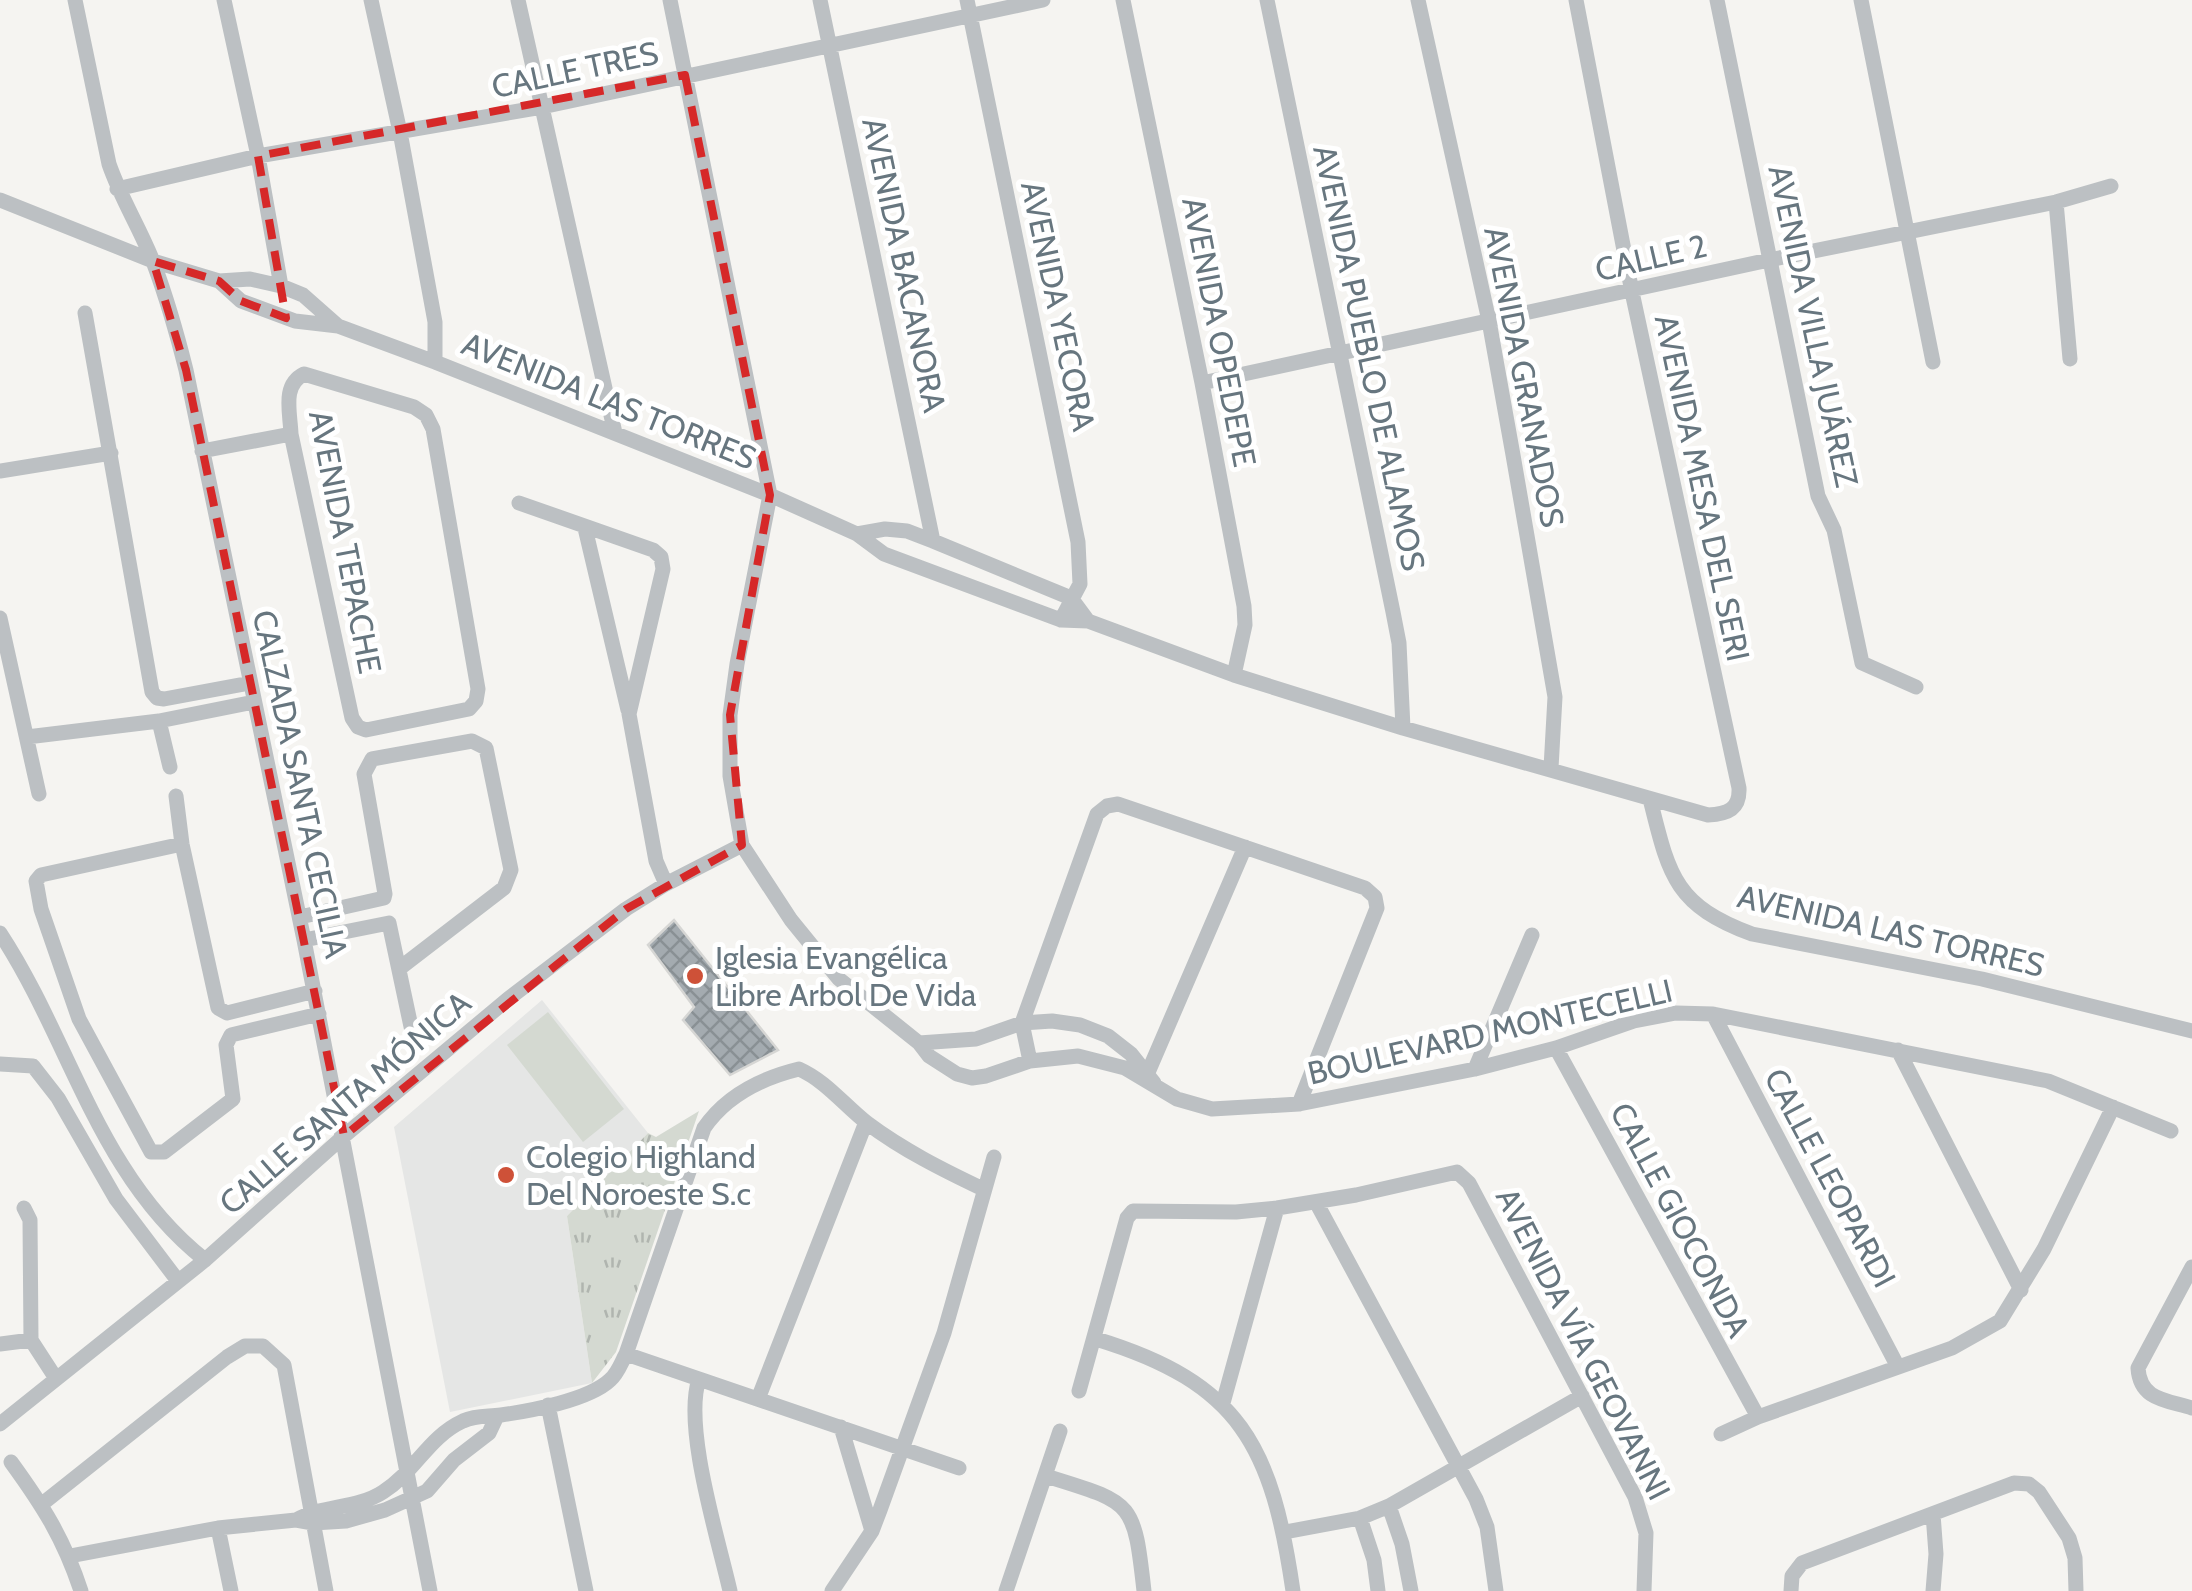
<svg xmlns="http://www.w3.org/2000/svg" width="2192" height="1591" font-family="Cabin,sans-serif">
<defs>
<pattern id="grass-tufts" width="24" height="20" patternUnits="userSpaceOnUse" patternTransform="scale(2.5)"><rect width="24" height="20" fill="#d4d9d1"/><path d="M3 7l-1-3M5 7V3M7 7l1-3M15 17l-1-3M17 17v-4M19 17l1-3" fill="none" stroke="#b0b5af"/></pattern>
<pattern id="building-cross-hatch" width="8" height="8" patternUnits="userSpaceOnUse" patternTransform="scale(2.5)"><rect width="8" height="8" fill="#a4abb0"/><path d="M0 0l8 8M0 8l8-8" fill="none" stroke="#899094"/></pattern>
</defs>
<rect width="100%" height="100%" fill="#f5f4f1"/>
<!-- built -->
<path fill="#e5e6e5" d="M542 1000 648 1133 567 1216 592 1383 450 1412 394 1127Z"/>
<!-- grass -->
<path fill="url(#grass-tufts)" d="M699 1111 616 1352 592 1383 567 1216 648 1133 656 1137Z"/>
<!-- garden -->
<path fill="#d4d9d1" d="M548 1012 624 1109 583 1142 507 1045Z"/>
<!-- building -->
<path fill="url(#building-cross-hatch)" stroke="#d6d6d4" stroke-width="2.5" d="M674 920 778 1050 730 1075 683 1020 694 1007 648 945Z"/>
<g fill="none" stroke-linecap="round" stroke-linejoin="round">
<!-- minor -->
<path stroke="#bcc0c3" stroke-width="15" d="M75 0 109 164C121 199 141 230 154 264 167 299 177 334 186 370L304 940 430 1591
M224 0 258 156 281 286
M371 0 400 132 435 322V362
M518 0 615 433
M670 0 770 495 737 664 730 715V776L742 845 791 920 839 979 919 1043 929 1056 957 1074 972 1078 986 1076 1030 1061 1078 1056 1125 1068 1177 1099 1212 1109 1299 1104 1475 1069 1556 1048 1634 1021 1676 1013 1713 1014 2048 1081 2171 1131
M820 0 933 541
M967 0 1078 542 1080 584 1061 620
M1123 0 1202 383 1244 606 1245 625 1234 675
M1267 0 1393 612 1399 643 1403 728
M1418 0 1489 321 1513 455 1555 697 1551 768
M1717 0 1818 496 1834 530 1862 663 1916 687
M1861 0 1933 362
M117 189 258 156 542 107 1043 0
M0 200 153 261 219 281 250 279 281 286 303 295 337 325
M2056 202 2070 359
M219 281 241 301 295 321 338 326 435 362 770 495 857 534 884 554 1061 620 1088 621 1234 675 1403 728 1708 815C1728 814 1740 809 1739 788L1632 292 1576 0
M85 313 152 692 157 698 164 699 250 683
M304 374 414 407 426 415 433 429 478 689 476 701 469 709 366 730 358 727 352 718 291 434C290 411 282 385 304 374Z
M1202 383 1769 260 2056 202 2111 186
M202 451 291 434
M0 471 111 453
M519 503 653 550 661 557 663 569 629 714 656 861 666 884
M585 528 628 710
M857 534 885 529 907 531 933 541 1071 598 1088 621
M0 618 39 794
M159 721 170 767
M27 737 159 721 254 702
M176 796 182 844 218 1008 227 1013 315 991
M1650 799C1669 875 1674 905 1752 934L1982 979 2192 1031
M182 844 41 875 36 881 41 909 79 1019 151 1152H164L233 1099 226 1045 231 1035 319 1014
M300 917 384 898 385 894 364 774 372 759 472 741 486 748 511 870 504 888 400 968
M0 933C71 1041 98 1176 205 1260
M304 940 389 923 413 1036
M1713 1014 1898 1367
M919 1043 976 1039 1022 1023 1052 1021 1080 1025 1108 1036 1131 1054 1154 1083
M1556 1048 1758 1417
M1898 1050 2021 1290
M1030 1061 1022 1023 1097 814 1107 806 1118 804 1365 888 1375 897 1377 908 1299 1104
M0 1064 33 1066 58 1098 116 1199 178 1281
M1475 1069 1532 935
M1146 1077 1245 847
M1316 1202 1476 1499 1487 1527 1496 1591
M24 1208 30 1220 31 1340 55 1377
M2192 1267 2138 1368C2140 1400 2166 1400 2192 1408
M1096 1339C1241 1383 1272 1447 1293 1591
M0 1344 31 1340
M626 1354 959 1468
M699 1379C683 1427 718 1538 730 1591
M1079 1391 1127 1218 1133 1211 1236 1212 1277 1208 1356 1195 1457 1172 1469 1183 1635 1497 1646 1533 1644 1591
M758 1399 866 1122
M1223 1403 1277 1208
M548 1405 586 1591
M0 1424 205 1260 344 1136 508 999 626 909 666 884 742 845
M841 1427 872 1531
M1721 1434 1758 1417 1952 1348 2000 1321 2044 1249 2113 1107
M11 1462C43 1506 64 1539 81 1591
M1046 1476C1133 1503 1134 1500 1144 1591
M42 1504 227 1357 245 1346H263L284 1365 326 1591
M1389 1506 1402 1544 1411 1591
M1360 1518 1374 1560 1378 1591
M296 1520C323 1505 357 1509 383 1492 415 1472 428 1437 463 1421 477 1415 488 1417 501 1415 530 1411 589 1400 610 1380 618 1373 621 1363 626 1354L704 1128C726 1096 762 1078 799 1069 826 1081 844 1105 867 1123 903 1150 943 1170 983 1189
M218 1528 231 1591
M1285 1532 1360 1518 1389 1506 1582 1396
M70 1556 218 1528 296 1520 313 1523 346 1521 385 1510 427 1491 454 1460 489 1433 497 1416
M832 1591 872 1531 880 1510 944 1333 994 1157
M1006 1591 1060 1431
M1791 1591 1792 1576 1802 1563 2014 1483 2029 1484 2039 1492 2069 1538 2075 1558 2076 1591
M1933 1591 1936 1554 1933 1514"/>
</g>
<!-- marked area -->
<path fill="none" stroke="#d62828" stroke-width="8" stroke-dasharray="20 12" stroke-linejoin="round" d="M685 75 770 495 730 715 742 845 626 909 344 1136 186 370 153 261 219 281 241 301 286 318 258 156Z"/>
<!-- markers -->
<g fill="#ce5138" stroke="#fff" stroke-width="4">
<circle cx="695" cy="976" r="10"/>
<circle cx="506" cy="1175" r="10"/>
</g>
<g text-anchor="middle" stroke-width="10" stroke-linejoin="round" paint-order="stroke">
<!-- street labels -->
<g font-size="32" fill="#67767f" stroke="#fff">
<text transform="translate(575 70) rotate(-12)" y="11">CALLE TRES</text>
<text transform="translate(1651 258) rotate(-13)" y="11">CALLE 2</text>
<text transform="translate(904 265) rotate(78)" y="11">AVENIDA BACANORA</text>
<text transform="translate(1058 306) rotate(78)" y="11">AVENIDA YECORA</text>
<text transform="translate(1813 326) rotate(78)" y="11">AVENIDA VILLA JUÁREZ</text>
<text transform="translate(1219 332) rotate(79)" y="11">AVENIDA OPEDEPE</text>
<text transform="translate(1369 358) rotate(78)" y="11">AVENIDA PUEBLO DE ALAMOS</text>
<text transform="translate(1524 377) rotate(79)" y="11">AVENIDA GRANADOS</text>
<text transform="translate(609 401) rotate(22)" y="11">AVENIDA LAS TORRES</text>
<text transform="translate(1702 488) rotate(78)" y="11">AVENIDA MESA DEL SERI</text>
<text transform="translate(345 542) rotate(79)" y="11">AVENIDA TEPACHE</text>
<text transform="translate(300 784) rotate(78)" y="11">CALZADA SANTA CECILIA</text>
<text transform="translate(1891 931) rotate(13)" y="11">AVENIDA LAS TORRES</text>
<text transform="translate(1490 1032) rotate(-13)" y="11">BOULEVARD MONTECELLI</text>
<text transform="translate(345 1103) rotate(-41)" y="11">CALLE SANTA MÓNICA</text>
<text transform="translate(1830 1178) rotate(62)" y="11">CALLE LEOPARDI</text>
<text transform="translate(1680 1220) rotate(62)" y="11">CALLE GIOCONDA</text>
<text transform="translate(1583 1344) rotate(63)" y="11">AVENIDA VÍA GEOVANNI</text>
</g>
<!-- poi labels -->
<g font-size="32" fill="#67767f" stroke="#fff" text-anchor="start">
<text x="715" y="969">Iglesia Evangélica<tspan x="715" dy="37">Libre Arbol De Vida</tspan></text>
<text x="526" y="1168">Colegio Highland<tspan x="526" dy="37">Del Noroeste S.c</tspan></text>
</g>
</g>
</svg>
